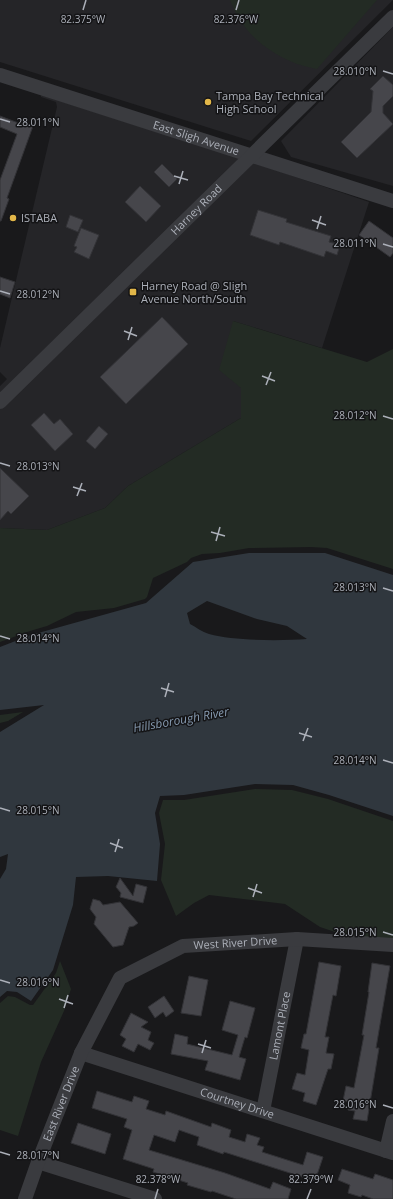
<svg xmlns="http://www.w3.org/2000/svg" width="393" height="1199" font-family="'Open Sans',sans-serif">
<rect width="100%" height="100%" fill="#19191b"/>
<!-- built -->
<path fill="#252528" d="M0 0H393L251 141 0 62Z
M393 27V186L291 157 281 141Z
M41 95 241 159 0 395V386L7 379 0 372V348L57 107 56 102 41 97Z
M252 162 369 202 322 348 233 321 241 388V418L128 486 105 508 47 530 0 528V409Z"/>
<!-- green -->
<path fill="#232b24" d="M230 0H377L317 69C308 67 298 65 290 61 261 48 241 29 230 0Z
M233 321 367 362 393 349V569L327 548 311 547 249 548 220 553 202 554 191 558 187 562 153 578 147 597 145 599 114 608 76 612 47 626 30 631 0 642V528L47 530 105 508 128 486 241 418V388L219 370Z
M23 712 8 721 0 723V715Z
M255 789 292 790 328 799 393 821V939L350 937 320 927 285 904 209 895 194 903 176 916 161 880 165 844 159 813 163 800H184Z
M60 961 71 989 64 1011 41 1062 18 1136 0 1130V1003L8 996 15 997 30 1005H33L56 973Z"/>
<!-- water -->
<path fill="#30373e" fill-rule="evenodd" d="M249 553H325L393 575V816L329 795 293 785 255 784 184 795 160 796 155 813 160 844 157 881 108 876 76 877 73 905 53 970 31 1001 17 992 7 991 0 997V879L6 869 8 854 0 857V732L44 705 0 710V647L31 635 146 603 193 562ZM207 601 257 619 287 626 307 639C280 641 235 641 209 634 202 632 196 627 190 624L187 613Z"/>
<!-- building -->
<path fill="#46464b" stroke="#333337" d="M383 76 393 85V96L383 106V113L393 124 357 158 341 142 371 112 373 91 370 89Z
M0 116 21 124V122L33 126 7 198 9 199 1 221H0V180L17 134 0 127Z
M162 164 177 179 169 187 154 172Z
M140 186 161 206 146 222 125 202Z
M258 210 287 219 286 222 331 236 329 242 340 245 337 255 326 251 324 257 280 242 279 245 250 235Z
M70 215 83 220 78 232 66 227Z
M369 221 393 238V253L390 257 359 235Z
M81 228 99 235 89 259 74 252 77 247 74 246Z
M0 277 15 282 10 298 0 294Z
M162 317 188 344 126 404 100 377Z
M44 413 54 424 60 419 73 434 55 451 31 425Z
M99 426 108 434 95 449 86 441Z
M0 468 29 496 11 514 8 511 0 520Z
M120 878 133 896 136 884 147 887 143 903 120 897 121 893 116 887Z
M93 899 100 901 103 905 120 902 138 923 134 926 129 927 123 945 113 947 94 924 96 917 90 909Z
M319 962 341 966 336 996 333 995 325 1037H329L326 1053 334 1054 331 1069H328L316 1105 303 1101 305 1093 292 1089 297 1073 305 1075 309 1050 301 1048 304 1034H306Z
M372 963 390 966 376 1048H379L367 1121 353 1119 355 1111 348 1110 349 1102 343 1101 346 1086 354 1088 364 1035H362L369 992H368Z
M189 976 208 980 201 1016 181 1013Z
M164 996 174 1011 166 1017 163 1012 155 1018 148 1007Z
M230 1001 255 1008 247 1038 245 1037 239 1057 246 1059 240 1080 205 1070 208 1061 171 1054 175 1034 188 1037 187 1044 232 1055 238 1035 222 1030Z
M131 1013 148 1022 141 1027 151 1032 148 1040 154 1043 150 1050 138 1044 134 1052 122 1046 126 1039 120 1035Z
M97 1091 132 1102 134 1096 149 1101 146 1109 165 1115 166 1111 211 1127 212 1123 231 1130 229 1137 245 1142 247 1134 260 1138 257 1145 264 1147 262 1152 303 1165 307 1152 323 1157 315 1181 224 1152 223 1154 197 1145 199 1137 179 1130 175 1142 154 1135 149 1150 225 1173 270 1189 273 1182 291 1189 288 1199H236L212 1191 211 1192 187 1185 188 1183 153 1172 154 1169 123 1159 132 1130 124 1127 127 1119 92 1108Z
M78 1123 111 1134 105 1154 71 1143Z
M342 1169 373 1179 375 1174 393 1180V1199H373L362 1195 361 1197 348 1193 350 1185 338 1180Z"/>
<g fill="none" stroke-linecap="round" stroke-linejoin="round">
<!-- minor -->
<g stroke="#3a3b3f" stroke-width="14">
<path id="s1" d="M0 75 393 201"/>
<path id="s2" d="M0 402 393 17"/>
<path id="s3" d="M81 1053 393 1153"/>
<path id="s4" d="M263 1111 297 939"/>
<path d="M386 1151 393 1121"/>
<path d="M38 1162 155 1199"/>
<path id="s5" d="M25 1199 38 1162 81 1053 120 978 183 946 297 939 393 945"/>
</g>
</g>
<!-- ticks -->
<path fill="none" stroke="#acb0b9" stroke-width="1.5" d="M83 10 86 0M236 10 239 0M383 71 393 74M0 119 10 122M174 176 188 180M179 184 183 171M312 220 326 225M317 229 321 216M383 244 393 247M0 291 10 294M124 331 137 336M128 340 132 327M262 376 275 381M266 385 271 372M383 416 393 419M0 463 10 466M73 487 86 491M77 496 82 483M211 532 225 536M216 541 220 527M383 588 393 591M0 636 10 639M161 688 174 692M165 697 169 683M299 733 312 737M303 741 308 728M383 760 393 763M0 808 10 811M110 843 123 848M115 852 119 839M248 888 262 893M253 897 257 884M383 932 393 935M0 980 10 983M59 999 73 1004M64 1008 68 995M198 1044 211 1048M202 1053 206 1040M383 1105 393 1108M0 1152 10 1155M155 1199 158 1189M307 1199 311 1189"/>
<!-- markers -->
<g fill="#e2b749" stroke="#141416" stroke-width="1.5">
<circle cx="208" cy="102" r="4"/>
<circle cx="13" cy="218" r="4"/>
<rect x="129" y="288" width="8" height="8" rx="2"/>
</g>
<g text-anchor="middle" stroke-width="3" stroke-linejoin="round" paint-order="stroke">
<!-- poi labels -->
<g font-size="11" fill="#acb0b9" stroke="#141416" text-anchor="start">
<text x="216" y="100">Tampa Bay Technical<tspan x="216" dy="13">High School</tspan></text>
<text x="21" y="222">ISTABA</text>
<text x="141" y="290">Harney Road @ Sligh<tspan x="141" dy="13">Avenue North/South</tspan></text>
</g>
<!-- street labels -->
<g font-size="11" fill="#acb0b9" stroke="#141416">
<text dy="4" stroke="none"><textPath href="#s1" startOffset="206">East Sligh Avenue</textPath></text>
<text dy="4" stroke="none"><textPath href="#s2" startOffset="275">Harney Road</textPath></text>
<text dy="4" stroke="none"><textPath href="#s5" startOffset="364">West River Drive</textPath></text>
<text dy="4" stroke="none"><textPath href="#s4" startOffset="87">Lamont Place</textPath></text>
<text dy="4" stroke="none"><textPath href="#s5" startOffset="102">East River Drive</textPath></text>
<text dy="4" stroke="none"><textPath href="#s3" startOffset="164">Courtney Drive</textPath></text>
</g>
<!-- water labels -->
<g font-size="12" font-style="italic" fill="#879bb1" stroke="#141416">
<text transform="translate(181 720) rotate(-10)" y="4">Hillsborough River</text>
</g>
</g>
<g font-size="10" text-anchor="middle" fill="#acb0b9" stroke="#141416" stroke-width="3" stroke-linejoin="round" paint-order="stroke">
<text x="83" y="23">82.375°W</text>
<text x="236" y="23">82.376°W</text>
<text x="355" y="75">28.010°N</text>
<text x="38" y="126">28.011°N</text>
<text x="355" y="247">28.011°N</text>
<text x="38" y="298">28.012°N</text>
<text x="355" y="419">28.012°N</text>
<text x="38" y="470">28.013°N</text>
<text x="355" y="591">28.013°N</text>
<text x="38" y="642">28.014°N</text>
<text x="355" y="764">28.014°N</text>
<text x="38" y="814">28.015°N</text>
<text x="355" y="936">28.015°N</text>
<text x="38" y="986">28.016°N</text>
<text x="355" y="1108">28.016°N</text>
<text x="38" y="1159">28.017°N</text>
<text x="158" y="1183">82.378°W</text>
<text x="311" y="1183">82.379°W</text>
</g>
</svg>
